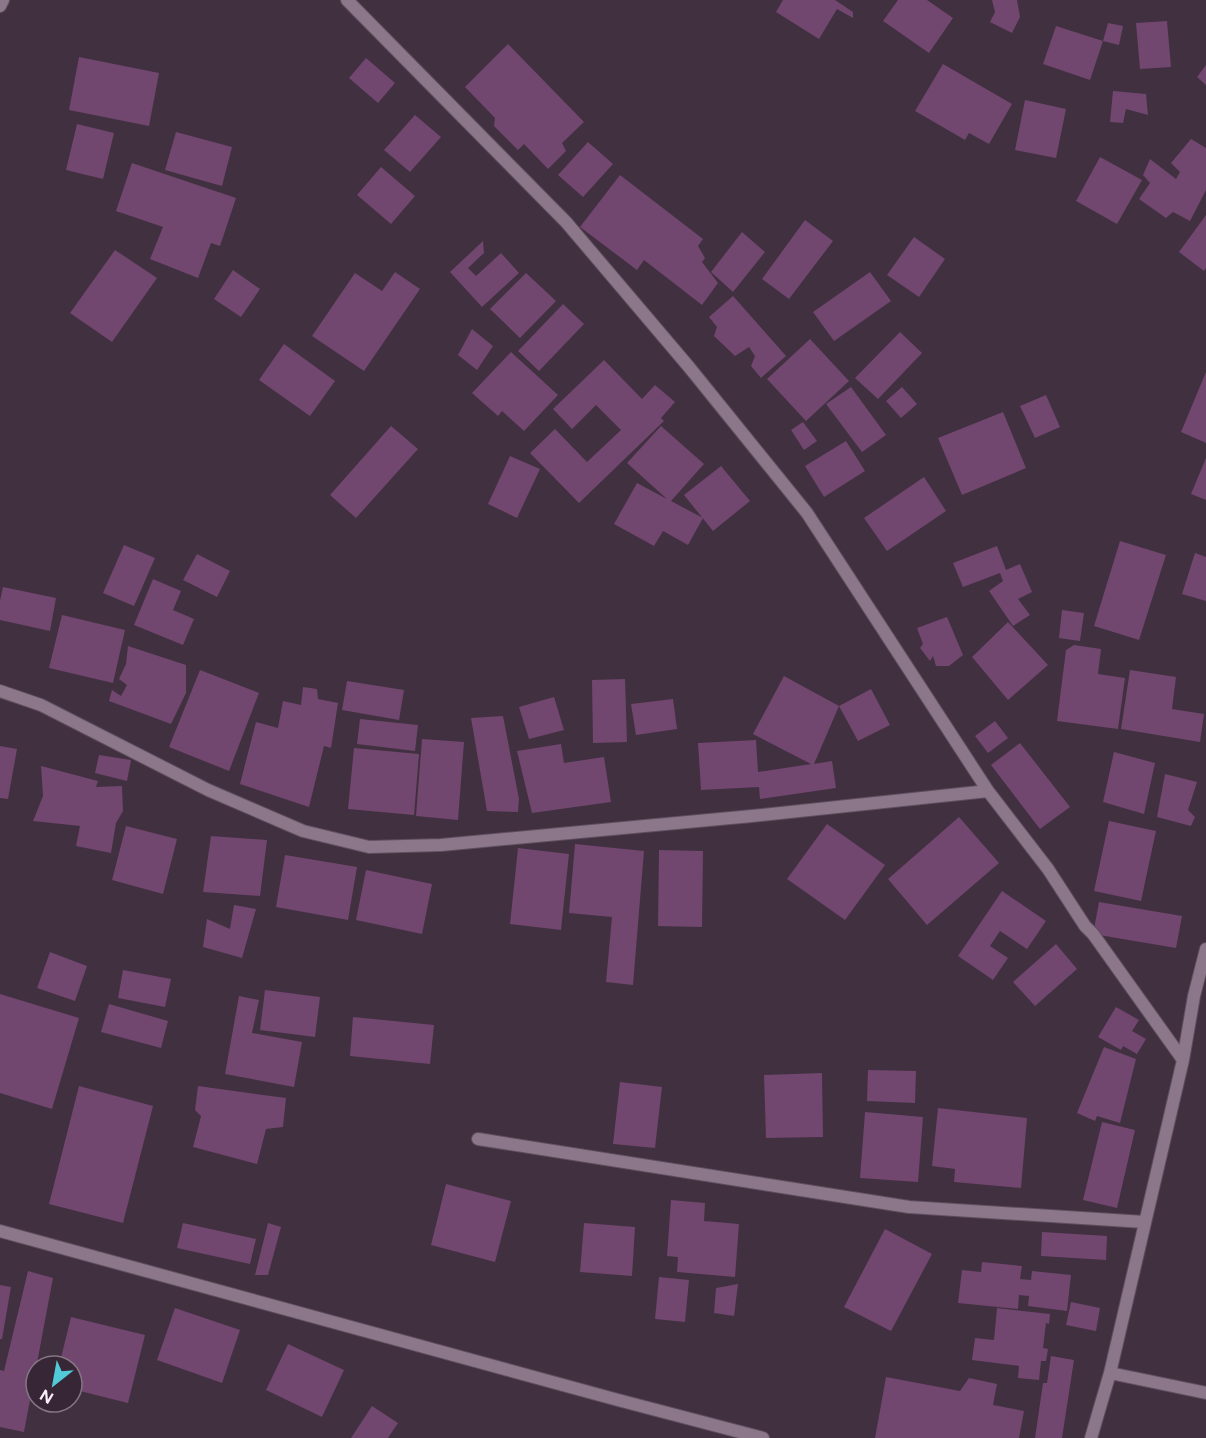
<svg xmlns="http://www.w3.org/2000/svg" width="1206" height="1438" font-family="Figtree,sans-serif">
<rect width="100%" height="100%" fill="#413040"/>
<!-- building -->
<path fill="#71466f" d="M783 0H835L853 12V18L837 9 819 39 776 12Z
M898 0H927L953 18 929 53 883 21Z
M992 0H1017L1020 17 1012 33 990 22 995 12Z
M1167 21 1171 67 1140 69 1136 23Z
M1108 23 1123 26 1119 45 1103 41Z
M1056 26 1103 41 1090 80 1043 64Z
M508 44 584 122 562 143 566 151 548 169 524 144 518 150 494 126 495 118 465 87Z
M79 57 159 73 149 126 69 110Z
M366 58 395 83 378 103 349 78Z
M943 64 1012 104 989 144 969 133 965 140 915 111Z
M1206 65V85L1197 77Z
M1113 91 1146 94 1148 115 1126 109 1123 123 1110 122Z
M1025 100 1066 109 1056 158 1015 150Z
M415 115 441 137 410 172 384 150Z
M77 124 114 133 103 179 66 170Z
M176 132 232 147 222 186 165 170Z
M1191 139 1206 148V190L1190 221 1173 212 1166 218 1139 199 1150 183 1143 175 1150 159 1176 179 1180 172 1171 163Z
M588 142 613 164 583 197 558 175Z
M1100 157 1142 180 1117 224 1076 201Z
M132 163 236 198 220 246 211 243 198 278 150 259 163 227 116 211Z
M381 167 415 196 391 224 357 195Z
M620 175 703 239 698 246 705 258 702 262 718 283 702 305 644 260 637 270 580 227Z
M1206 215V268L1204 271 1179 252Z
M805 220 833 241 789 299 762 279Z
M742 232 765 252 733 292 711 272Z
M914 237 945 259 919 297 887 275Z
M483 241 484 253 468 268 476 276 501 253 519 273 482 307 450 272Z
M115 250 157 278 112 342 70 313Z
M233 270 260 289 241 317 214 299Z
M395 272 420 289 364 371 312 336 355 273 382 291Z
M870 272 891 301 834 341 813 312Z
M526 273 556 301 520 338 490 309Z
M733 296 786 356 761 378 751 366 755 356 749 347 735 356 714 336 717 327 709 317Z
M563 304 584 324 539 371 518 351Z
M472 329 493 346 477 370 458 355Z
M900 332 922 353 878 399 855 378Z
M810 339 849 381 806 421 767 379Z
M284 344 335 381 310 416 259 380Z
M511 352 558 395 524 431 502 411 498 416 472 393Z
M604 360 642 399 655 385 675 402 661 418 664 421 579 503 530 453 555 429 587 462 621 430 596 405 572 429 553 409Z
M1206 372V443L1181 432Z
M851 387 886 435 862 452 826 404Z
M902 387 917 404 901 418 886 401Z
M1046 395 1060 427 1035 438 1020 406Z
M1003 412 1026 468 962 495 938 438Z
M803 422 817 441 804 450 791 430Z
M391 426 418 449 356 518 330 495Z
M661 426 704 464 671 501 703 518 688 545 663 531 654 546 614 524 637 483 667 499 627 463Z
M846 441 865 471 824 497 805 466Z
M510 456 540 469 517 518 488 504Z
M1206 458V500L1191 494Z
M721 466 750 501 713 531 684 495Z
M924 477 946 511 887 551 864 518Z
M1120 541 1166 555 1139 640 1094 626Z
M124 545 155 558 134 606 103 593Z
M997 546 1006 570 1020 564 1032 592 1018 599 1030 615 1013 626 989 591 1003 581 1000 573 963 587 953 563Z
M1195 553 1206 557V601L1182 594Z
M197 554 230 571 217 597 183 580Z
M153 579 181 591 173 610 194 619 183 645 134 625Z
M3 587 56 598 50 631 0 620V601Z
M1062 610 1084 613 1080 641 1059 638Z
M62 615 125 630 113 683 49 668Z
M947 617 963 655 949 666H936L933 656 930 661 920 648 923 644 917 628Z
M1008 622 1048 665 1008 700 972 657Z
M1074 645 1101 649 1098 674 1125 678 1118 729 1057 721 1066 650Z
M128 646 186 665V693L171 724 109 701 112 690 121 696 127 685 119 679 126 664Z
M200 670 259 693 229 771 169 747Z
M1130 670 1176 677 1172 709 1204 714 1200 742 1121 729Z
M784 676 839 706 814 764 832 761 836 788 760 799 759 787 701 790 698 743 756 740 758 772 811 764 753 734Z
M625 679 627 742 593 743 592 680Z
M347 681 404 690 399 720 342 710Z
M303 687 317 689 318 699 338 703 331 748 324 746 309 807 240 784 256 722 278 728 283 701 301 705Z
M871 689 890 725 858 741 839 706Z
M554 697 564 730 529 739 519 707Z
M673 699 677 729 636 735 631 704Z
M503 716 519 799 518 812 487 811 471 718Z
M360 719 418 725 415 751 357 744Z
M995 721 1008 738 988 753 975 736Z
M422 739 464 742 458 820 416 816Z
M1020 743 1070 807 1040 829 991 765Z
M561 744 564 763 604 757 611 802 532 813 517 751Z
M0 746 17 749 8 799 0 798Z
M354 748 419 754 414 815 348 809Z
M1114 752 1155 763 1144 814 1103 802Z
M99 755 131 760 127 781 95 773Z
M41 766 98 781 96 787 122 786 123 811 116 823 111 853 76 846 80 826 33 821 43 796Z
M1165 774 1197 782 1188 810 1195 817 1191 826 1157 817Z
M959 817 999 863 927 925 888 879Z
M1109 821 1156 831 1141 901 1094 891Z
M827 824 885 865 845 920 787 879Z
M126 826 177 839 163 894 112 880Z
M211 836 267 840 260 896 203 892Z
M575 844 644 851 633 985 606 982 612 917 569 913Z
M518 848 569 854 561 930 510 924Z
M659 850 703 851 702 927 658 926Z
M285 855 357 867 348 920 276 907Z
M366 870 432 884 422 934 356 920Z
M1002 891 1046 921 1027 949 1000 931 990 946 1008 958 993 980 958 956Z
M1099 902 1182 916 1176 948 1093 934Z
M234 905 256 909 242 958 203 947 207 919 230 929Z
M1056 944 1077 969 1035 1006 1013 982Z
M50 952 87 966 75 1001 37 988Z
M123 970 171 979 165 1007 118 998Z
M265 990 320 997 315 1037 260 1030Z
M0 994 79 1018 52 1109 0 1093Z
M239 996 259 1000 252 1033 302 1042 294 1087 225 1074Z
M109 1004 168 1021 161 1048 101 1032Z
M1116 1007 1139 1020 1132 1031 1146 1039 1137 1054 1123 1046 1121 1050 1098 1037Z
M353 1017 434 1025 430 1064 350 1056Z
M1104 1047 1136 1059 1120 1123 1097 1116 1095 1121 1077 1113Z
M868 1070 916 1071 915 1103 867 1101Z
M822 1073 823 1137 766 1138 764 1075Z
M620 1082 662 1087 655 1148 613 1144Z
M79 1086 153 1106 123 1223 49 1204Z
M198 1086 286 1098 283 1127 266 1129 257 1164 193 1147 201 1116 195 1110Z
M938 1108 1027 1118 1021 1188 954 1182 955 1169 932 1166Z
M865 1112 923 1117 918 1182 860 1178Z
M1102 1122 1135 1130 1117 1208 1083 1200Z
M446 1184 511 1201 495 1262 431 1245Z
M671 1200 705 1203 704 1221 739 1224 735 1277 677 1272 678 1257 667 1256Z
M183 1223 256 1239 250 1264 177 1248Z
M268 1223 281 1227 268 1275H255Z
M584 1223 635 1227 632 1276 580 1272Z
M885 1229 932 1254 891 1331 844 1307Z
M1042 1232 1107 1236 1106 1260 1041 1256Z
M982 1262 1022 1266 1020 1279 1031 1280 1032 1271 1071 1275 1067 1311 1028 1306 1029 1296 1019 1295 1018 1309 958 1303 962 1270 981 1272Z
M28 1271 53 1278 24 1432 0 1427V1370L4 1371Z
M659 1277 689 1280 685 1322 655 1319Z
M738 1284 734 1316 714 1313 716 1288Z
M0 1285 11 1287 2 1339H0Z
M1071 1302 1100 1308 1096 1331 1066 1325Z
M175 1308 240 1330 222 1383 157 1360Z
M997 1308 1050 1314 1049 1324 1046 1323 1043 1348 1048 1349 1046 1361H1041L1039 1380 1018 1378 1019 1366 972 1360 975 1338 994 1340Z
M71 1317 145 1335 128 1403 72 1389V1366H59Z
M288 1344 344 1370 322 1417 266 1390Z
M1051 1356 1074 1360 1062 1438H1035L1043 1383H1047Z
M886 1377 960 1391 969 1378 997 1384 993 1405 1024 1411 1019 1438H875Z
M372 1406 398 1423 388 1438H351Z"/>
<g fill="none" stroke-linecap="round" stroke-linejoin="round">
<defs>
<path id="street" d="M347 0 566 222 689 367 807 513 988 791 1048 869 1085 926 1093 934 1183 1060
M0 6 3 0
M0 691 41 705 208 790 303 831 369 847 441 845 752 816 988 791
M478 1139 909 1207 1144 1222
M0 1231 618 1400 763 1438
M1110 1373 1206 1393
M1091 1438 1110 1373 1183 1060 1194 996 1206 949"/>
</defs>
<!-- street casing -->
<use href="#street" stroke="#5f4e5e" stroke-width="14"/>
<!-- street -->
<use href="#street" stroke="#8c778a" stroke-width="12"/>
</g>
<!-- north arrow -->
<g transform="translate(54 1384) rotate(211)"><circle r="28" fill="#372636" stroke="#857684" stroke-width="1.5"/>
<path d="M0-4.5L10 22L0 15L-10 22Z" fill="#52cbd9"/>
<text y="-9" font-size="16" font-weight="bold" text-anchor="middle" fill="#faeef9">N</text>
</g>
</svg>
